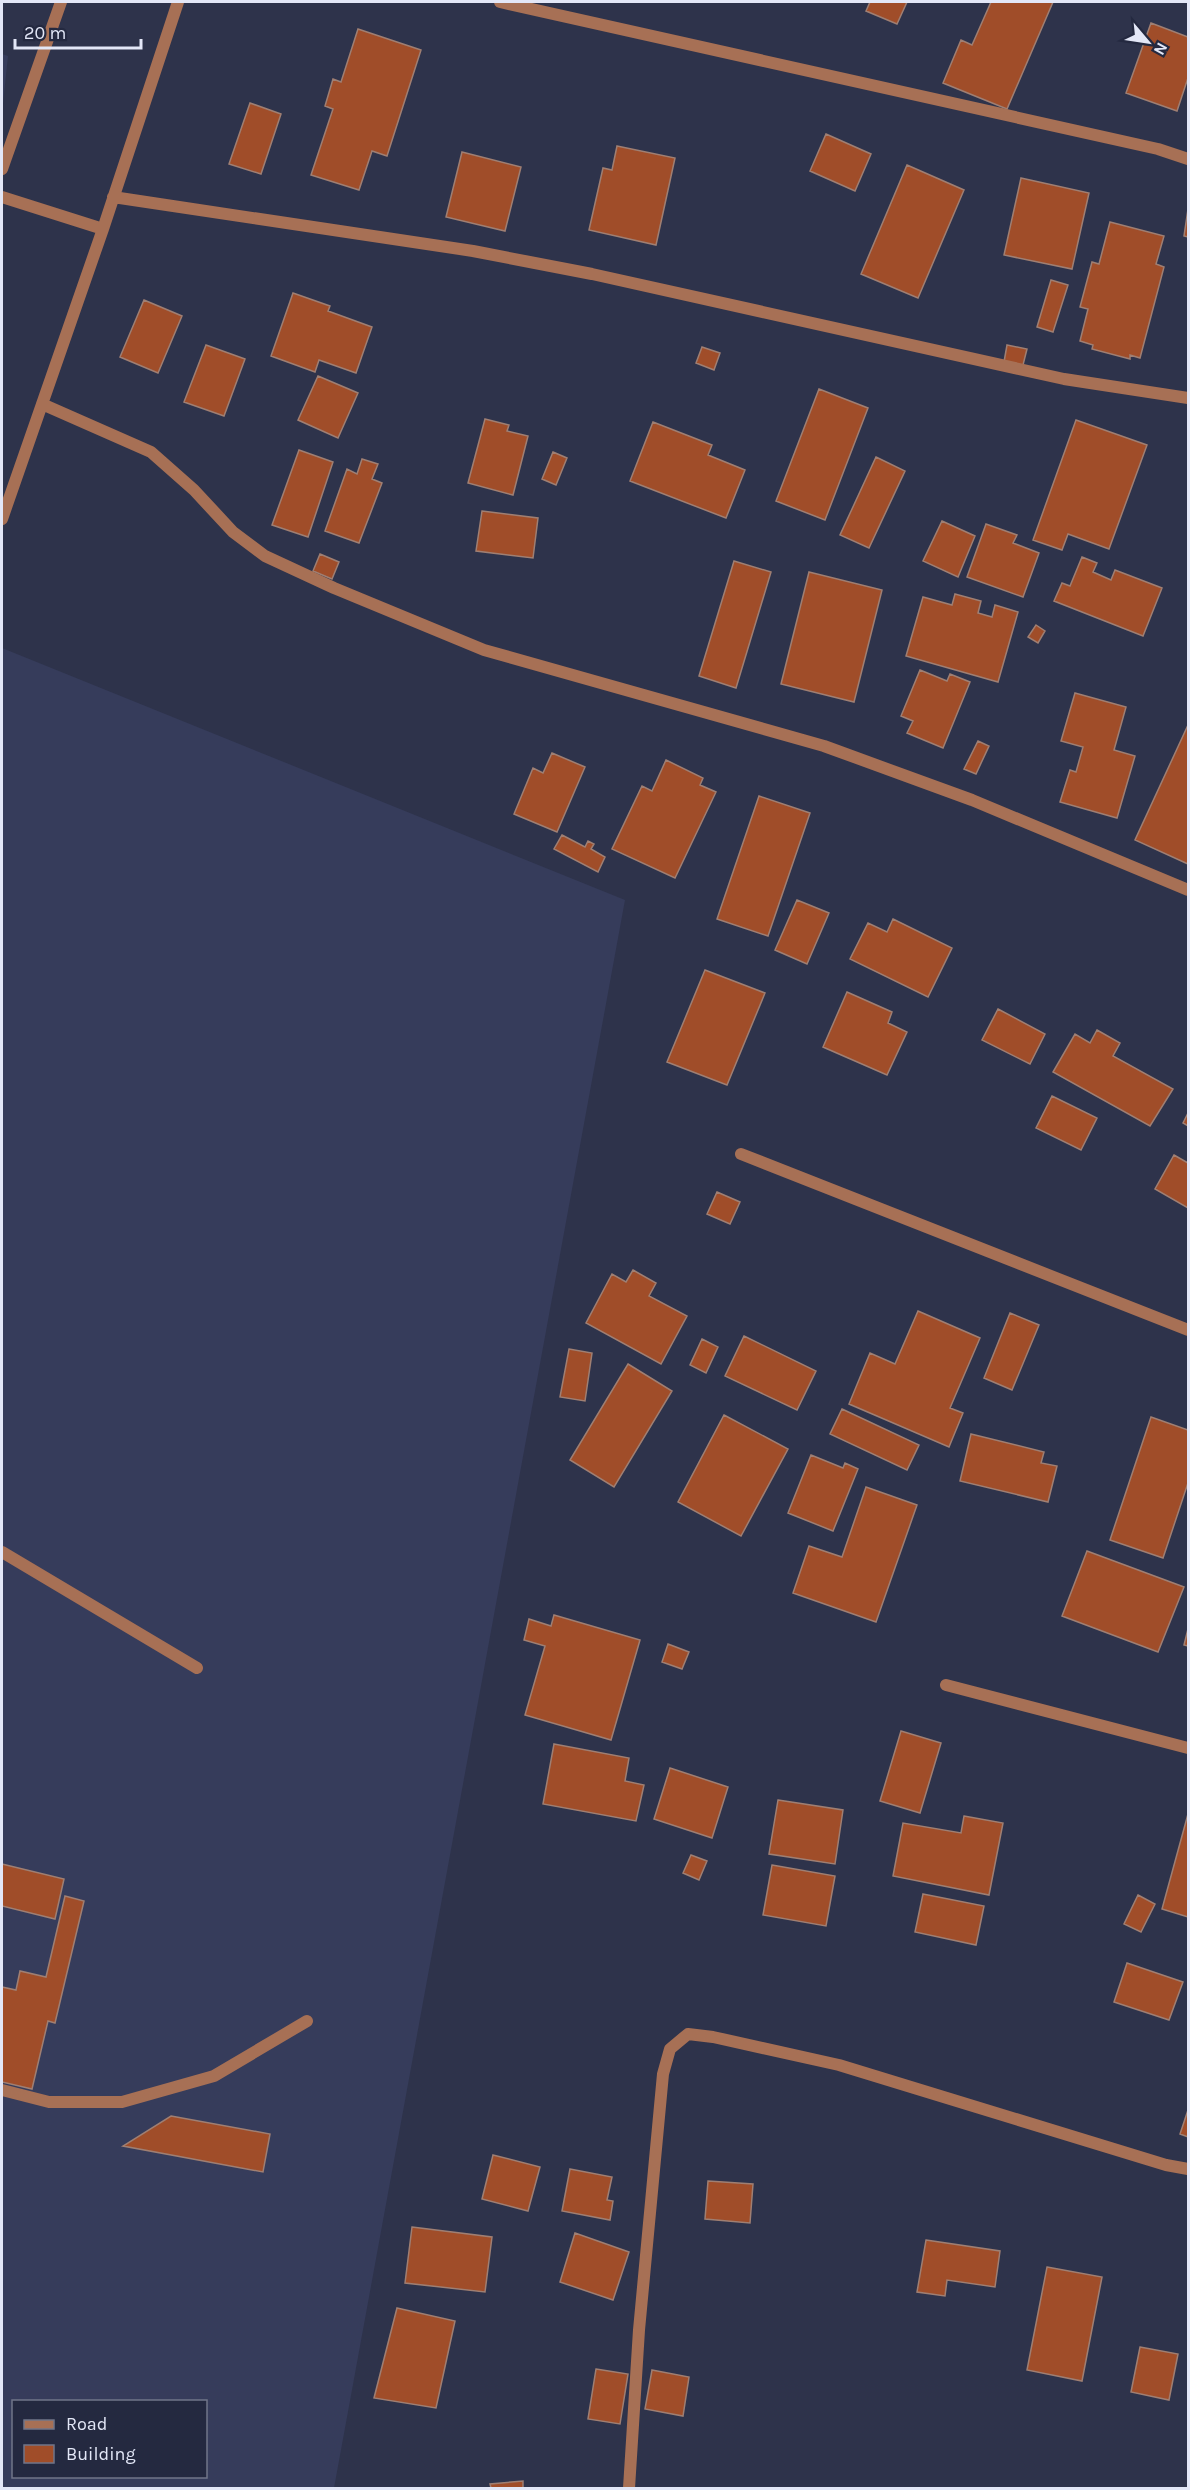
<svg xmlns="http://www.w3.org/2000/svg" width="1190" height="2490" font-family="Karla,sans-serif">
<rect width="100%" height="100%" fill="#2e334b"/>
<!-- built -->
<path fill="#363c5b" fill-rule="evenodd" d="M2 54 8 56 2 113Z
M2 648 625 900 334 2488H2ZM14 2402H206V2476H14Z"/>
<!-- building -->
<path fill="#a04d29" stroke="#9f7f73" stroke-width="1.5" d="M870 2H907L897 24 866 11Z
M991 2H1053L1007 109 943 83 961 40 972 45Z
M1151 23 1188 37V78L1177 111 1126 93Z
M358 29 421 50 387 156 372 151 359 190 311 175 333 109 325 106 333 79 341 82Z
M250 103 281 114 261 174 229 164Z
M826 134 871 154 855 191 810 171Z
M617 146 675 158 656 245 589 230 603 168 612 170Z
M462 152 521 167 505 231 446 217Z
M907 165 964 190 918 298 861 274Z
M1021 178 1089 193 1072 269 1004 255Z
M1188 209V237L1184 236Z
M1110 222 1164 236 1156 264 1164 267 1140 358 1130 355V359L1092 349 1093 345 1080 341 1088 309 1080 307 1092 262 1099 264Z
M1051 280 1068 285 1053 332 1037 327Z
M293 293 330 306 328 311 372 327 356 373 319 360 315 372 271 356Z
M144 300 182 316 158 373 120 357Z
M206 345 245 359 224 416 184 402Z
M1007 345 1027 349 1023 365 1004 362Z
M702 347 720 353 714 370 696 363Z
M318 376 358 393 338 438 298 420Z
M819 389 868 408 825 520 776 501Z
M485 419 509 425 507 431 528 436 513 495 468 483Z
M1076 420 1147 445 1109 549 1068 534 1062 550 1033 540Z
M653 422 712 445 708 455 745 470 726 518 630 481Z
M299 450 333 462 308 537 272 525Z
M553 452 567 458 556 485 542 479Z
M876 457 905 471 869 548 840 535Z
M362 459 378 464 372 479 382 483 359 543 325 531 347 469 357 474Z
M482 511 538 518 533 558 476 551Z
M942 521 975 536 958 577 923 561Z
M986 524 1017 535 1013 543 1039 553 1023 597 967 577Z
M320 554 339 562 332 579 313 571Z
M1082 557 1097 563 1093 572 1111 580 1115 570 1162 588 1143 636 1054 601 1062 583 1070 586Z
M734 561 771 572 736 688 699 676Z
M809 572 882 590 854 702 781 684Z
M955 594 981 601 978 613 992 617 995 605 1018 612 998 682 906 656 923 597 952 605Z
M1036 625 1045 631 1038 643 1028 637Z
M920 670 947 681 950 674 970 682 943 748 907 733 913 721 901 716Z
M1075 693 1126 707 1114 750 1135 756 1117 818 1060 802 1070 770 1076 772 1083 747 1061 741Z
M1188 725V864L1135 840Z
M978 741 989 746 976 774 964 769Z
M552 753 585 767 557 832 514 814 533 768 543 773Z
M666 760 703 778 700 785 716 792 675 878 612 849 642 786 652 791Z
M759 796 810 813 768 936 717 919Z
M562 835 585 847 588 841 594 844 591 849 605 857 598 872 554 849Z
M797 900 829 913 807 964 775 950Z
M893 919 952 948 928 997 850 959 868 923 887 932Z
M705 970 765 993 727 1085 667 1062Z
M847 992 892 1012 888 1023 907 1032 887 1075 823 1047Z
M998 1009 1045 1034 1030 1064 982 1040Z
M1097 1030 1120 1043 1113 1056 1173 1089 1150 1126 1053 1072 1075 1034 1090 1043Z
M1052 1096 1097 1118 1081 1150 1036 1128Z
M1188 1113V1126L1183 1123Z
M1174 1155 1188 1163V1208L1155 1189Z
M717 1192 740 1202 730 1224 707 1214Z
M633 1270 656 1283 649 1296 687 1316 661 1364 586 1323 612 1274 626 1282Z
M918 1311 980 1338 950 1408 963 1413 949 1447 849 1404 870 1353 895 1364Z
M1010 1313 1039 1325 1012 1390 984 1378Z
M744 1336 816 1371 797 1410 725 1376Z
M702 1339 718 1347 706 1373 690 1365Z
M569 1349 592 1353 585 1401 560 1397Z
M628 1364 672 1391 614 1487 570 1460Z
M842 1409 919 1445 907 1470 830 1434Z
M724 1415 788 1449 741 1536 678 1502Z
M1151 1417 1188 1430V1483L1163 1558 1110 1540Z
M971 1434 1044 1452 1041 1463 1057 1466 1048 1502 960 1481Z
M811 1455 843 1468 845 1463 858 1469 833 1531 788 1513Z
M866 1487 917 1505 876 1622 793 1593 809 1546 842 1557Z
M1087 1551 1184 1587 1158 1652 1062 1616Z
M554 1615 640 1640 611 1740 525 1715 545 1646 524 1640 529 1619 551 1626Z
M1188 1629V1646L1184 1645Z
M668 1644 689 1652 682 1669 662 1662Z
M901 1731 941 1743 920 1813 880 1801Z
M554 1744 629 1758 625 1781 644 1785 636 1821 543 1804Z
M670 1768 728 1787 712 1838 654 1819Z
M778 1800 843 1810 835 1864 769 1854Z
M1188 1814V1917L1162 1909Z
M964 1816 1003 1823 989 1895 893 1876 903 1823 961 1833Z
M691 1855 707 1861 699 1880 683 1873Z
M2 1864 64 1879 55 1919 2 1906Z
M772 1865 835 1876 826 1926 763 1915Z
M923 1894 984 1906 976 1945 915 1932Z
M1138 1895 1155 1904 1141 1932 1124 1924Z
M65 1896 84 1901 55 2023 48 2021 32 2089 2 2082V1987L16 1990 20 1971 46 1977Z
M1127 1963 1183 1982 1169 2020 1114 2002Z
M1188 2110V2137L1180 2134Z
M171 2116 270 2134 263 2172 123 2146Z
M493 2155 540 2167 528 2211 482 2199Z
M570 2169 612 2177 607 2200 613 2201 610 2220 562 2211Z
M708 2181 753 2184 750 2223 705 2219Z
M412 2227 492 2237 485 2292 405 2283Z
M575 2233 629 2252 613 2300 560 2282Z
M926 2240 1000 2251 995 2287 947 2280 945 2296 917 2292Z
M1047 2267 1102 2277 1082 2381 1027 2370Z
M397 2308 455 2321 436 2408 374 2398Z
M1140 2347 1178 2354 1169 2400 1131 2392Z
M596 2369 628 2374 620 2424 588 2419Z
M652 2370 689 2377 683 2416 645 2409Z
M523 2481V2488H491L490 2484Z"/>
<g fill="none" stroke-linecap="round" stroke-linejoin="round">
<!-- lane -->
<path stroke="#a77055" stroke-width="12" d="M2 1552 197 1668
M2 2090 49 2102H122L214 2076 307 2021"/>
<!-- street -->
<path stroke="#a77055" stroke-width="12" d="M500 2 1158 149 1188 159
M2 169 61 2
M2 197 103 229
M113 197 473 251 592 274 1064 379 1188 398
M42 404 151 452 194 490 233 532 265 556 334 588 484 650 824 746 972 800 1188 890
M2 519 103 229 178 2
M741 1154 1188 1330
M946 1685 1188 1748
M629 2488 639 2330 663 2074 670 2049 688 2034 713 2037 839 2065 1166 2165 1188 2169"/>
</g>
<!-- border -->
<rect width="1190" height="2490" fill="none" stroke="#e3e7f7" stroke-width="6"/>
<!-- legend -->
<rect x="12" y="2400" width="195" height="78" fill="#242940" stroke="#707589" stroke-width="1.5"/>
<rect x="24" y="2420" width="30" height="9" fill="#a77055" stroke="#707589" stroke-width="1.5"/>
<text x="66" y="2430" font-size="18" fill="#e3e7f7">Road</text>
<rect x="24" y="2445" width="30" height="18" fill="#a04d29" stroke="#707589" stroke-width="1.5"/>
<text x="66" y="2460" font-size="18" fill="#e3e7f7">Building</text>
<!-- north arrow -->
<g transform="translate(1148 42) rotate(119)" stroke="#242940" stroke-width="4.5" paint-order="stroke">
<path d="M0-4.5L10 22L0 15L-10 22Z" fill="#e3e7f7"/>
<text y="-9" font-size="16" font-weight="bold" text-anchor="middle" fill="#e3e7f7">N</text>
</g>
<!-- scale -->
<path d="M15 39v9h126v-9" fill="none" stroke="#e3e7f7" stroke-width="3"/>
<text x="24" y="39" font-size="18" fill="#e3e7f7" stroke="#242940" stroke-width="4.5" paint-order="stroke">20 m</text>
</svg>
